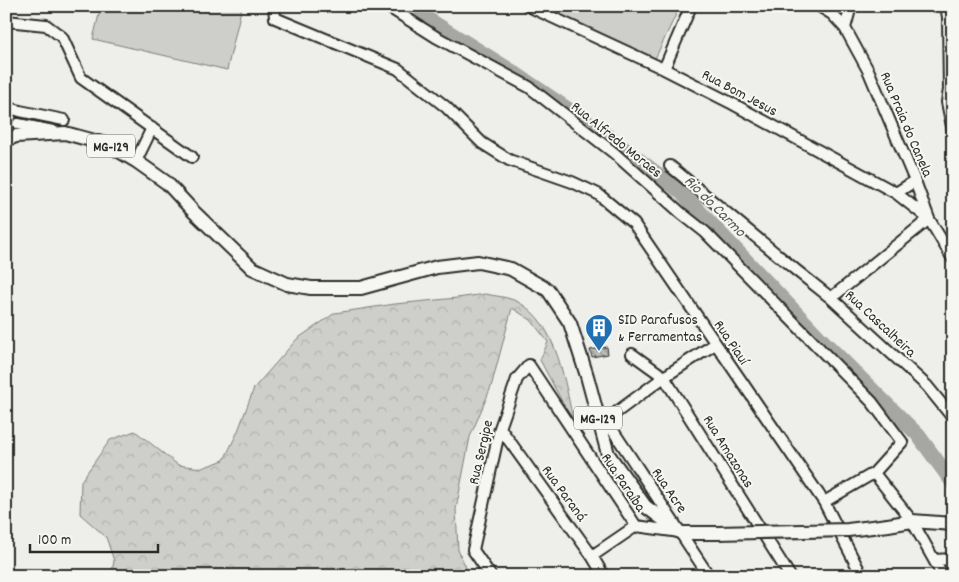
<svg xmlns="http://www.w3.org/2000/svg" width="959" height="582" font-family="Dekko,sans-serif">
<defs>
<pattern id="forest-crowns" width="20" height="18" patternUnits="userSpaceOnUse" patternTransform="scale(1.25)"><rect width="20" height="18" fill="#cececa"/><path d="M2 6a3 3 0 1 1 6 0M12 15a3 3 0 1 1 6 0" fill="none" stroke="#b1b1ae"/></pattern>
<pattern id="building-back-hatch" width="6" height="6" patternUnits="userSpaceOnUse" patternTransform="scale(1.25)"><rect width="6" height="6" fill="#babab7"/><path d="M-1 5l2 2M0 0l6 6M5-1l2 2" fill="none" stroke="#979795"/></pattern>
</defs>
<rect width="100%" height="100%" fill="#eeeeea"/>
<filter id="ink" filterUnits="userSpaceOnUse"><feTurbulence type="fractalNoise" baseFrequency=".02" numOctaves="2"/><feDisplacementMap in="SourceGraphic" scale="10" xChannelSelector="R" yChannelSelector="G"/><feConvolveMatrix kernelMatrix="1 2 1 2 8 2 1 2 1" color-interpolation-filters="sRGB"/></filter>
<g filter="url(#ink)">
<!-- forest -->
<path fill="url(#forest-crowns)" stroke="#7c7c7a" d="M485 294C495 296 509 297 518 302 558 323 565 385 574 424L540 360 548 342 531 320 512 308 491 387 470 437 456 509 458 550 470 576H111L114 561 106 537 80 514 81 481 110 440 135 431 178 465 202 468 224 460 238 431 254 388 297 339 335 313 395 304 457 298Z"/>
<!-- park -->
<path fill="#cececa" stroke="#7c7c7a" d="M101 6H242L227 70 93 39Z
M538 6H680L654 61Z"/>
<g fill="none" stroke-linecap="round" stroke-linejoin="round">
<!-- river -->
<path stroke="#a6a6a3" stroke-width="15" d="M407 6 510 70 606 135 680 191 817 335 918 435 953 483"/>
</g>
<!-- building -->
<path fill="url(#building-back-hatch)" stroke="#2b2b2b" d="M607 347 608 354 592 357 590 350Z"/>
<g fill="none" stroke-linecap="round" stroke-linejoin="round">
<defs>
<path id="minor" d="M274 6 275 18 398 69 446 107 482 143 509 160 572 182 598 194 634 224 824 502 862 576
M387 6 436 37 529 87 614 153 681 213 705 232 872 402 902 442 874 473 824 502
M528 6 664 69 733 104 896 193 929 219
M819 6 832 14 845 28 869 72 915 181 929 219 953 259
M946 6 948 17 949 90 947 102 953 131
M6 21 46 25 62 37 81 78 192 157
M845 28 851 6
M664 69 691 6
M6 107 20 111 64 120
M18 124 53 131
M136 161 152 128
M670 166 797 271 831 298
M896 193 915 181
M929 219 831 298 927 386 953 418
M632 354 664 377 790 576
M500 428 592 556 604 576
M874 473 912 521 943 576
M592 556 636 526
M934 560 953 559
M491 576 473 550 500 428 517 379 529 365 636 526 680 532
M709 576 606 420 664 377 715 344"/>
<path id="major" d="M6 140 16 136 65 133 109 145 136 161 167 183 194 212 252 268 287 284 311 288H361L437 267 478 262 511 269 548 290 570 323 587 376 608 454 645 506 681 533H718
M888 525 912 521 953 524"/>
</defs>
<!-- minor casing -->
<use href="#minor" stroke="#2b2b2b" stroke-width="14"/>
<!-- major casing -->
<use href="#major" stroke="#2b2b2b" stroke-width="16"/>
<!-- minor -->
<use href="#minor" stroke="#f6f6f2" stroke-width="10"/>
<!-- major -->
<use href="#major" stroke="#f6f6f2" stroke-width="12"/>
<defs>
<path id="major-bridge" d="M718 533 848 530 888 525"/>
</defs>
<!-- major-bridge casing -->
<use href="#major-bridge" stroke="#2b2b2b" stroke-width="16" stroke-linecap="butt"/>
<!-- major-bridge -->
<use href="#major-bridge" stroke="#f6f6f2" stroke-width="12"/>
</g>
</g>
<!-- icons -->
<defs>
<symbol id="building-pin" viewBox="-11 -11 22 30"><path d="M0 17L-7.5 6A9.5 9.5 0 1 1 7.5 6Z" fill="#1f6fb2" stroke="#f6f6f2"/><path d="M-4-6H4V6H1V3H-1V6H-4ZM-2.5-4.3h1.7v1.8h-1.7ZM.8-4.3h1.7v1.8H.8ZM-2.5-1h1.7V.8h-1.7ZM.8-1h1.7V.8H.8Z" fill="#fff"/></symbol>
</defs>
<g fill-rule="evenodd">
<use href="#building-pin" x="583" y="312" width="32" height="43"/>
</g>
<g text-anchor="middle" stroke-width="4" stroke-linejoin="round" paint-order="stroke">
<!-- shield labels -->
<g fill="#f6f6f2" stroke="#686867" stroke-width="1">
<rect x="87" y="134.5" width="48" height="23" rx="4"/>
<rect x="574" y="406.5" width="48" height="23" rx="4"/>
</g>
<g font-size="14" font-weight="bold" fill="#2b2b2b">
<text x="111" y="151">MG-129</text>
<text x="598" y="423">MG-129</text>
</g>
<!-- street labels -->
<g font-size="15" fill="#2b2b2b" stroke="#f6f6f2">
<text transform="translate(740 92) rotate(28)" y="5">Rua Bom Jesus</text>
<text transform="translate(907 124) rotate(67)" y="5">Rua Praia do Canela</text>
<text transform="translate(617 139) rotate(39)" y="5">Rua Alfredo Moraes</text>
<text transform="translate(881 323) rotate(43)" y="5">Rua Cascalheira</text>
<text transform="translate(732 342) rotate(56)" y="5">Rua Piauí</text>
<text transform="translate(729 451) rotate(58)" y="5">Rua Amazonas</text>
<text transform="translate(480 452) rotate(-77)" y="5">Rua Sergipe</text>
<text transform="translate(624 482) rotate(56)" y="5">Rua Paraíba</text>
<text transform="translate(670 490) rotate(56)" y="5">Rua Acre</text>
<text transform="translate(565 493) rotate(54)" y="5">Rua Paraná</text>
</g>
<!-- poi labels -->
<g font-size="15" fill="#2b2b2b" stroke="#f6f6f2" text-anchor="start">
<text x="618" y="324">SID Parafusos<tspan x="618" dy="17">&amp; Ferramentas</tspan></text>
</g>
<!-- water labels -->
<g font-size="16" font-style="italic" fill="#565655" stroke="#f6f6f2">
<text transform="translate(716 205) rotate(45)" y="6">Rio do Carmo</text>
</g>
</g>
<!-- margin -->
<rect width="959" height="582" fill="none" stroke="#f6f6f2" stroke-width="25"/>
<rect x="12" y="12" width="934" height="557" fill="none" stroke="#2b2b2b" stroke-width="2" filter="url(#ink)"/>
<!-- scale -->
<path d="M30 544v8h128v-8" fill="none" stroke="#2b2b2b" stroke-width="2.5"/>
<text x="38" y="544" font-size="15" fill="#2b2b2b" stroke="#f6f6f2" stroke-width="4" paint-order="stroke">100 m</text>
</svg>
